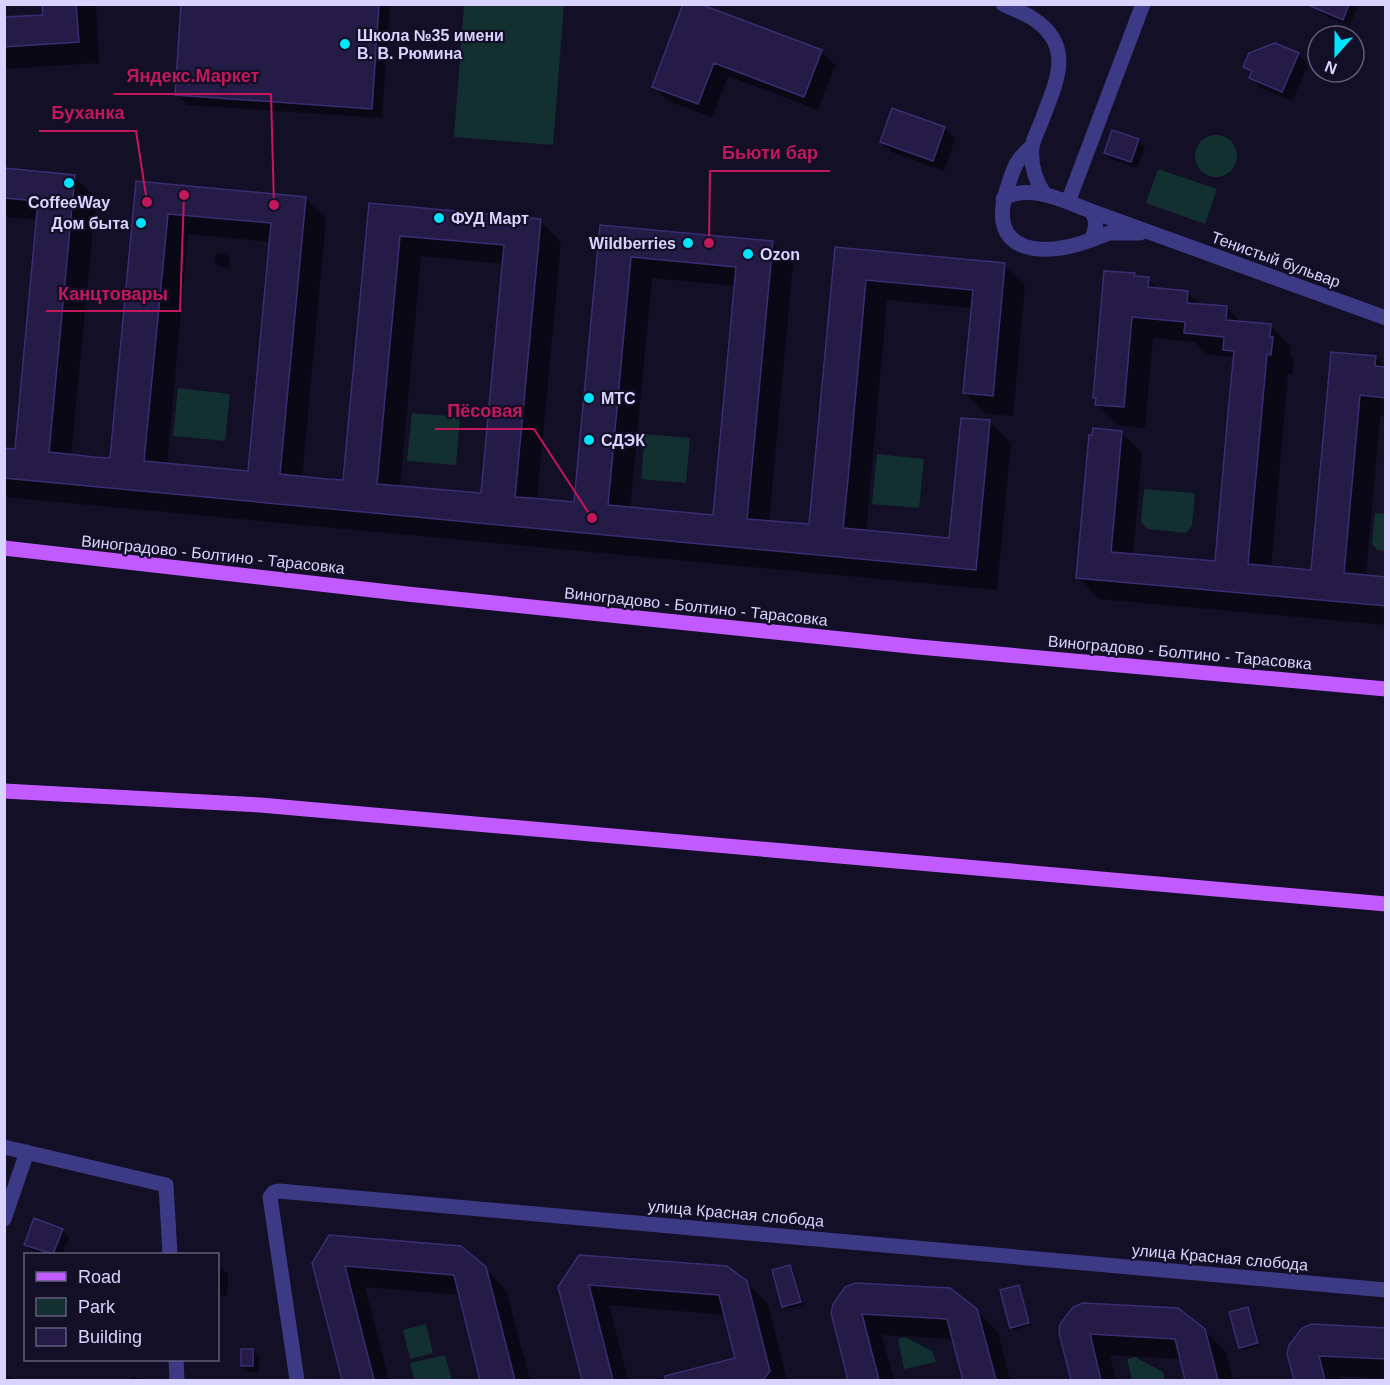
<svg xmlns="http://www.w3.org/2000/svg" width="1390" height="1385" font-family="Arial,sans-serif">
<rect width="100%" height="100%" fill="#130f26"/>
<!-- green -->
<path fill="#12302f" d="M464 5H564L553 145 454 137Z
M1195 156a21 21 0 1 1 42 0a21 21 0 1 1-42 0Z
M1158 169 1217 189 1205 224 1146 203Z
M178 388 230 394 225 441 173 436Z
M412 413 460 417 456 465 407 461Z
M645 434 690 438 686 483 641 479Z
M877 454 924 459 919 508 872 504Z
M1144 489 1195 493 1192 526 1186 533 1147 529 1141 522Z
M1375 513 1385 514V551L1377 550 1372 544Z
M426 1324 433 1353 410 1359 403 1330Z
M905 1337 933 1352 936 1362 904 1369 898 1339Z
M445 1355 452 1380H414L410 1363Z
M1135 1357 1163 1372 1165 1380H1132L1127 1359Z"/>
<!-- shadow -->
<path fill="#0007" fill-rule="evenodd" d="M44 4H96L99 63 4 69V19L45 16Z
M183 4H390L382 118 187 105 177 95Z
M684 4 821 51 835 65 818 110 728 76 712 117 668 101 654 87Z
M1325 4H1358L1350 26 1329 18 1323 11Z
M1298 54 1308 65 1292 101 1261 88 1251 77 1252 74 1245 67Z
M893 110 945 129 955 139 944 171 892 152 881 142Z
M1138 140 1145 147 1137 168 1112 159 1105 152Z
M4 170 74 177 96 198 71 456 112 460 138 183 305 198 326 219 302 478 345 482 370 205 540 221 561 242 537 500 575 504 601 226 772 242 793 264 769 522 811 526 836 249 1004 265 1025 286 1013 416 986 414 964 392 972 308 887 300 866 531 951 539 989 422 1011 443 997 590 4 497V450L16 451 38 220 4 217ZM188 234 271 242 249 473 167 465ZM421 256 504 264 482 495 400 487ZM652 278 736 286 714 517 630 509Z
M216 253 227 255 230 258 229 268 218 266 215 263Z
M1134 275 1137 278 1148 279 1159 290 1187 292 1200 305 1227 308 1241 323 1270 325 1291 347 1290 357 1294 360 1292 375 1288 374 1271 568 1312 571 1332 353 1375 357 1386 367V416H1380L1366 576 1386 578V625L1099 599 1078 577 1121 432 1142 453 1133 555 1216 563 1234 359 1232 357 1207 354 1194 342 1153 338 1145 428 1118 425 1097 404V400L1094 397Z
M62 1230 69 1237 62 1254H41L32 1251 26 1245Z
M580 1256 746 1283 768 1304 787 1380H654L737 1359 726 1315 609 1305 628 1380H583L560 1287Z
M314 1263 485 1268 506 1290 530 1380H482L460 1295 365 1287 389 1380H344Z
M790 1267 793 1269 803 1305 786 1309 783 1306Z
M218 1268H222L228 1275 227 1296 218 1295Z
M1018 1287 1021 1290 1031 1325 1014 1330 1011 1327Z
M1248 1309 1251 1312 1260 1345 1244 1350 1241 1347Z
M976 1310 998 1332 1010 1380H964L954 1339 882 1335 894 1380H850L832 1313Z
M1204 1330 1226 1352 1233 1380H1187L1181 1359 1110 1355 1116 1380H1072L1060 1333Z
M1386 1330V1379L1339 1376 1340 1380H1296L1289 1354Z
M253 1350 259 1357V1372H249L243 1366Z
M6 1376 15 1380H4Z
M132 1376 143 1380H130Z"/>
<!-- building -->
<path fill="#241b47" stroke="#3b2d73" stroke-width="1.5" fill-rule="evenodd" d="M42 4H76L79 42 4 47V17L43 15Z
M181 4H379L372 109 175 95Z
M683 4H700L822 50 804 97 714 63 698 104 652 87Z
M1306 4H1349L1343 20Z
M1275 43 1299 53 1282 92 1249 78 1252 71 1243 67 1249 53Z
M892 108 945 127 933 161 880 142Z
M1112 130 1139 139 1131 162 1104 153Z
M4 168 75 175 49 452 94 457 110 458 136 181 306 197 280 474 327 479 343 480 369 203 541 219 515 497 531 498 574 502 600 225 773 241 747 519 809 524 835 247 1005 263 993 396 963 393 973 290 866 280 848 479 843 528 949 538 961 418 990 420 976 570 4 478V448L15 449 38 201 4 198ZM168 214 271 223 248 471 144 461ZM400 236 504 245 481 493 377 484ZM631 257 736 267 713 515 608 505Z
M1104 271 1135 273 1134 276 1149 277 1148 287 1188 291 1187 303 1227 306 1226 320 1271 324 1270 337H1273L1271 355 1267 354 1248 564 1311 570 1331 352 1376 356 1375 366 1386 367V398L1360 395 1344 573 1386 577V606L1076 578 1089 435H1092L1093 428 1122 431 1111 552 1215 561 1229 402 1234 351 1223 350 1224 337 1184 333 1185 322 1132 317 1124 407 1095 405 1096 398H1093Z
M34 1218 63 1229 53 1254 24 1245Z
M329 1235 461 1246 486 1267 515 1380H480L454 1275 345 1266 374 1380H342L312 1263Z
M579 1255 727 1266 747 1281 770 1371 763 1380H665V1376L735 1358 719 1295 589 1285 613 1380H582L558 1287Z
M790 1265 801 1302 782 1307 772 1270Z
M855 1283 950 1288 977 1309 996 1380H963L947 1319 862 1314 879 1380H848L831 1313 833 1304 845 1287Z
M1019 1285 1029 1323 1010 1328 1000 1290Z
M1083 1303 1178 1308 1205 1329 1218 1380H1185L1175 1339 1090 1334 1101 1380H1071L1059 1333 1060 1324 1073 1307Z
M1248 1307 1258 1343 1239 1348 1229 1312Z
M1312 1324 1386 1328V1359L1319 1356 1325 1380H1294L1287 1354 1289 1345 1302 1328Z
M241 1349H253V1366H241Z"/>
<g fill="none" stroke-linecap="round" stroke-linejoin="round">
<!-- street -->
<path stroke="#3d3a85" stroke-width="15" d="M1003 4C1012 9 1023 12 1032 18 1078 47 1054 86 1040 125 1037 132 1033 140 1032 147 1030 165 1035 180 1045 195
M1003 199C1029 182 1066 202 1091 211 1098 221 1096 229 1091 240 1046 257 985 256 1007 189 1014 167 1015 161 1032 146
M1068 202 1143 4
M1091 211 1386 318
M1091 240 1109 233H1140
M4 1147 166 1185 170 1254
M4 1219 27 1152
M176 1360 177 1380
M297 1380 270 1197 274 1192 279 1191 1386 1290"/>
<!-- primary -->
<path stroke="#c25bff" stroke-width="15" d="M4 548 407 594 919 647 1386 689
M4 791 260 805 1386 904"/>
</g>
<!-- markers -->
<g fill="#00e5ff" stroke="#130f26" stroke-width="2">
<circle cx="345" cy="44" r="6"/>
<circle cx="69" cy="183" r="6"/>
<circle cx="439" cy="218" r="6"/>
<circle cx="141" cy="223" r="6"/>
<circle cx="688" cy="243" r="6"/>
<circle cx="748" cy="254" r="6"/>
<circle cx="589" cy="398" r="6"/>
<circle cx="589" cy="440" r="6"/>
</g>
<g text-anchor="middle" stroke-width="4.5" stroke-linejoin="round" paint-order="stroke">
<!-- poi labels -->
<g font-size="16" font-weight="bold" fill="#d9d4ff" stroke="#130f26" text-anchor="start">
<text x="357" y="41">Школа №35 имени<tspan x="357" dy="18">В. В. Рюмина</tspan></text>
<text x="69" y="208" text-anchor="middle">CoffeeWay</text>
<text x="451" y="224">ФУД Март</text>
<text x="129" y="229" text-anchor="end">Дом быта</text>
<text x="676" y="249" text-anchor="end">Wildberries</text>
<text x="760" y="260">Ozon</text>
<text x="601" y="404">МТС</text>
<text x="601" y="446">СДЭК</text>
</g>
<!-- street labels -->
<g font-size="16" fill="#d9d4ff" stroke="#130f26">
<text transform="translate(1276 259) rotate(20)" y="6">Тенистый бульвар</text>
<text transform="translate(213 554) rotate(6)" y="6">Виноградово - Болтино - Тарасовка</text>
<text transform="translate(696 606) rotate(6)" y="6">Виноградово - Болтино - Тарасовка</text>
<text transform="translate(1180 652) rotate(5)" y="6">Виноградово - Болтино - Тарасовка</text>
<text transform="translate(736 1213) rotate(5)" y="6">улица Красная слобода</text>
<text transform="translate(1220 1257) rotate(5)" y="6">улица Красная слобода</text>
</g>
</g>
<!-- callouts -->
<path fill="none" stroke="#c2185b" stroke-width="2" d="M274 205L271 94H114M147 202L136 131H39M709 243L710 171H830M184 195L180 311H46M592 518L534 429H435"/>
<g fill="#c2185b" stroke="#130f26" stroke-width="2">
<circle cx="274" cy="205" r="6"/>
<circle cx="147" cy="202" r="6"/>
<circle cx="709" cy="243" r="6"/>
<circle cx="184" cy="195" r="6"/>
<circle cx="592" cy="518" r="6"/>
</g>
<g font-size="18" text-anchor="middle" font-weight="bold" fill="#c2185b" stroke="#130f26" stroke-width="4.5" stroke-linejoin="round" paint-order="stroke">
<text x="193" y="82">Яндекс.Маркет</text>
<text x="88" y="119">Буханка</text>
<text x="770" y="159">Бьюти бар</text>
<text x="113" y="300">Канцтовары</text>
<text x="485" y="417">Пёсовая</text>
</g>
<!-- border -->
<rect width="1390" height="1385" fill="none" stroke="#d9d4ff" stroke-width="12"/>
<!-- legend -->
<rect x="24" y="1253" width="195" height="108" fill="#130f26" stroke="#625e7d" stroke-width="1.5"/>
<rect x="36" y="1272" width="30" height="9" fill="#c25bff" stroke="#625e7d" stroke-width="1.5"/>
<text x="78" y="1283" font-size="18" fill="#d9d4ff">Road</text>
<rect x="36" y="1298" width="30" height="18" fill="#12302f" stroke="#625e7d" stroke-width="1.5"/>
<text x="78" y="1313" font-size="18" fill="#d9d4ff">Park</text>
<rect x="36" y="1328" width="30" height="18" fill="#241b47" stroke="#625e7d" stroke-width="1.5"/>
<text x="78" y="1343" font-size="18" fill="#d9d4ff">Building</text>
<!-- north arrow -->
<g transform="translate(1336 54) rotate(201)"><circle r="28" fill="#130f26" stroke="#625e7d" stroke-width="1.5"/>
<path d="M0-4.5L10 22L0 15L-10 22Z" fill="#00e5ff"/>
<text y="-9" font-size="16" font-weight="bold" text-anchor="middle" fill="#d9d4ff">N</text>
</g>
</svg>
